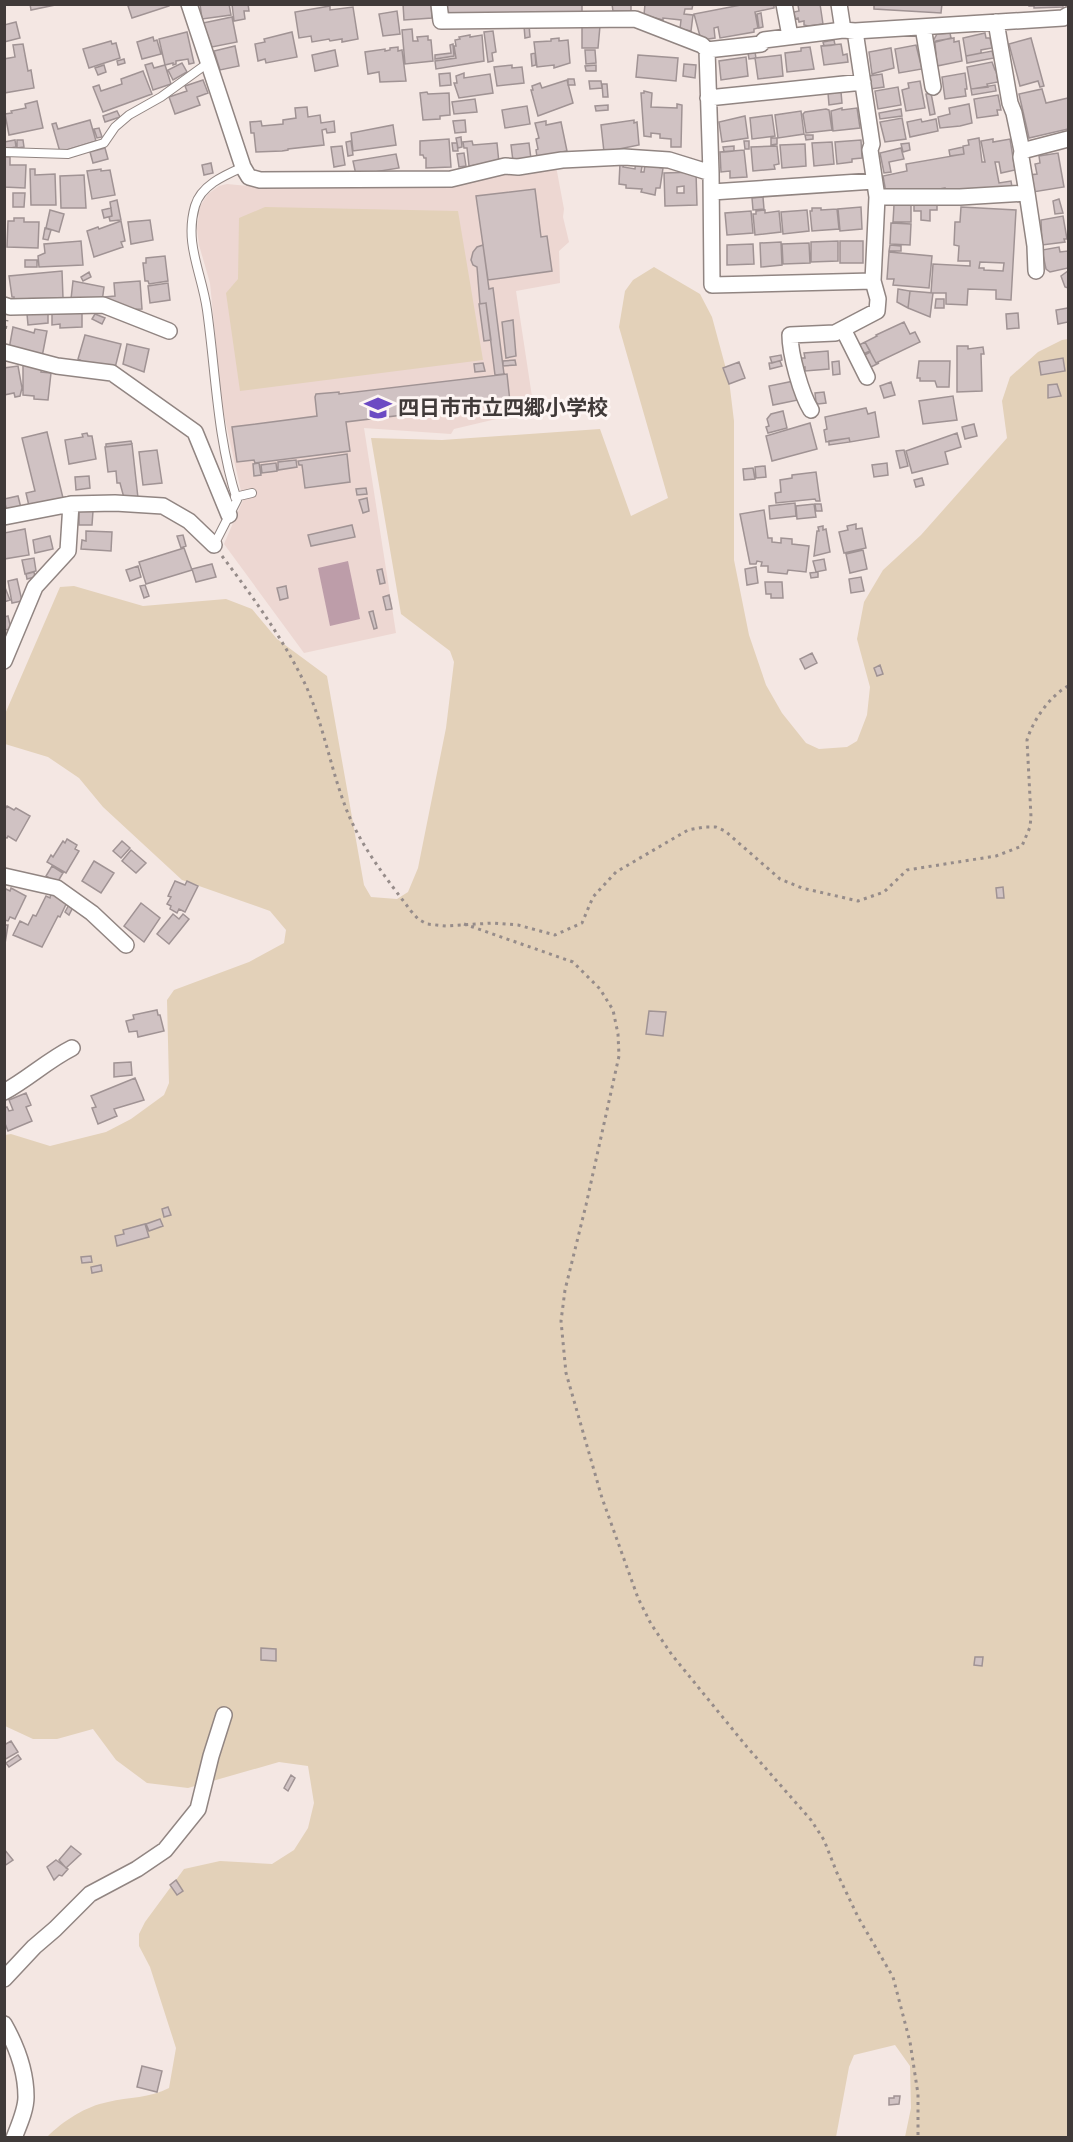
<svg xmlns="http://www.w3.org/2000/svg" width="1073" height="2142" font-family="'Alegreya Sans','Noto Sans JP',sans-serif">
<rect width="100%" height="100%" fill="#f4e7e3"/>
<!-- built -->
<path fill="#edd7d2" d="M556 166 564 209 563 217 569 242 559 251 560 283 516 291 534 410 454 429 451 434 364 428 396 633 304 653 224 544 243 500 222 406 210 283 199 245 197 229 200 206 208 194 219 186 227 184 260 187 507 171Z"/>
<!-- green -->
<path fill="#e3d1b9" d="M265 207 458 211 483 360 240 391 226 293 238 279 239 218Z
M654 267 700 294 712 317 729 380 734 421V560L749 635 766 685 782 713 806 743 819 749 847 747 857 741 867 715 870 687 857 639 864 602 883 570 921 535 1007 438 1002 401 1010 377 1038 352 1062 340 1068 339V2137H905L911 2108 910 2066 895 2045 854 2055 849 2067 836 2137H47C63 2121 86 2106 108 2102 129 2097 150 2098 169 2088L176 2048 150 1967 139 1946V1934L145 1922 184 1869 220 1861 272 1864 294 1850 308 1828 314 1803 308 1766 279 1762 188 1788 147 1783 116 1760 93 1729 57 1739H33L5 1726V1135L11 1134 50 1146 106 1132 131 1119 164 1095 169 1083 167 1000 174 990 249 962 284 943 286 930 270 911 182 880 103 807 79 778 48 757 5 744V714L60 587 74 586 143 606 226 599 252 609 277 639 327 676 364 885 371 897 397 899 408 892 418 868 446 728 454 662 450 651 401 614 371 438 442 440 600 429 631 516 668 498 619 327 625 291 633 280Z"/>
<!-- water -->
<path fill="#bd9da9" d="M348 561 360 619 330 626 318 568Z"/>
<!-- building -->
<path fill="#d0c2c3" stroke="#a09394" stroke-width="1.5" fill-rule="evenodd" d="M30 4H60L31 10Z
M133 4H169V6L132 18 128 6Z
M200 4H229L231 15 202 19Z
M232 4H248L249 11H244L245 19 234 21Z
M403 4H431L432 18 404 20Z
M446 4H582V13H450L447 11Z
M612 4H631V11H613Z
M645 4H693L692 9H685L684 14 693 15 691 31 680 29 681 20 663 18V20L644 15Z
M774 4V8L755 12 758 28 754 29V32L720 38 718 27 714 28 715 38 701 40 694 14 746 4Z
M820 4 823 24 808 26 804 25V21L799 22 798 18 795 19 794 12 799 11 798 5Z
M874 4H942L941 13 874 9Z
M1029 4H1063V7L1034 8V6H1029Z
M330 6V10L353 7 358 39 342 42V39L330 41 329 39 312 42 311 36 299 38 295 12Z
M397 11 400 34 383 36 379 14Z
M761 13 763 27 759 28 757 14Z
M232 17 237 42 212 47 203 23Z
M16 22 20 38 4 42V25Z
M529 25 530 37 525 38 524 26Z
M582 26H600L598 48H582Z
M412 29 413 41H418L417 37 428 36V40H431L433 61 405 64 402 30Z
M493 31 496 52 492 53 493 61 488 62 484 32Z
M187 32 194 63 189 64 188 59 176 61V64L173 65V63L165 65 159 39Z
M292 32 297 57 266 63 265 59 258 61 255 44 265 42 264 39Z
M950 33 951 38 932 43 937 34Z
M985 33 986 38H990L992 48 981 50V53L966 56 963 38Z
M470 35V37L482 35 484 61 436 69 435 61 456 58 454 46H456L455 40 460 39 459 37Z
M153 37 154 41 157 40 161 54 142 59 137 42Z
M559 38V41L568 40 570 63 554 68V65L537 67 534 42 551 41V39Z
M954 38V42L959 41 962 61 937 66 935 43 936 41Z
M1031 38 1044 86 1040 87 1038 81 1020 86 1009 44Z
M834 40 835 45 824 46 823 42Z
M111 41 112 44 116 43 120 58 89 68 83 49Z
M23 44 28 71 31 70 34 88 4 93V59L15 57 13 45Z
M453 44 454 56 435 59V55L451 53 450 45Z
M841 44 843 55 847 54 848 62 824 65 821 46Z
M916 45 922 69 899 73 895 49Z
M235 46 239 66 220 70 214 51Z
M398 47V51L402 50 406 81 380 82 379 72 368 74 365 52 385 49V51L390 50V48Z
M810 47 814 69 787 72 785 53 801 51V48Z
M891 48 894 68 872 74 869 52Z
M335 50 338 66 315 71 312 55Z
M585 50H595L596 63 586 64Z
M992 51 994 58 967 63 966 56Z
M755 52 756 58 749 59 748 53Z
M535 53 536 65 532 66 531 54Z
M638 55 678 58 676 81 636 77Z
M781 55 783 76 758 79 755 58Z
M746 57 748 76 721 80 719 61Z
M124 59 125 63 118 65 117 61Z
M992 62 995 70H996L998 82 987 84 988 87 971 89 967 67Z
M152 63 154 68 165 65 171 84 153 90 145 65Z
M182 63 187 72 173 80 168 70Z
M684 64 696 65 695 78 683 76Z
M104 65 106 72 98 75 95 68Z
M512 65V68L522 67 524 83 497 86 494 67Z
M596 65V71H586L585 66Z
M143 71 152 94 103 112 93 87 99 85 101 91 122 84 121 79Z
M450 73 451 85 440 86 439 74Z
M464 73V78L490 74 493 93 459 98 454 83H457L456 76Z
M965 73 967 89H965L966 96 945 99 942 77Z
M882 74 884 87 871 89 869 76Z
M568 79H574L575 85H568Z
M203 80 208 93 197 97 200 105 175 114 169 97 187 91 185 86Z
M567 80 573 103 538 116 531 90H533L532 86 540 83 542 88Z
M589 81H601L602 88 590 89Z
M920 81 925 108 906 111 902 90 909 88 908 83Z
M602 84H607L608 97H603Z
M995 85 996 91 972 95 971 89Z
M898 87 901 105 878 109 875 91Z
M1042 89 1046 103 1068 98V129L1029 138 1019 94Z
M644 91 652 93 651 107 677 108V104L682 105 681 147H671V139L660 138V134L651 133V137L644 136 641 93H644Z
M427 92 428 94 449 93 450 115 440 116V119L423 120 420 93Z
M841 92 842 103 829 105 828 93Z
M931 93 935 114 930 115 926 94Z
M998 95 1001 110H997L998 115 977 118 974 99Z
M475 99 477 112 454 114 452 102Z
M37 101 43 128 9 135 5 114 12 113 11 111 26 108 25 104Z
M969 104 972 123 960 126 940 128 938 117 950 114 949 108Z
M608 105V110L596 111 595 106Z
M527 106 530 124 505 128 502 110Z
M307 107 308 117 320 115 321 123 334 121 335 132 327 133 326 129 322 130 324 145 288 149V150L282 151 256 152 254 133H251L250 122 261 121 262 126 283 124V120L296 118 295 108Z
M842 108V110L857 108 860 128 833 131 831 111Z
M826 109 829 110 832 130 806 133 803 114 805 112Z
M901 109 902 116 880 119 879 113Z
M117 111 120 117 105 122 103 116Z
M801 111 804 134 778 138 775 115Z
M772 115 775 136 752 139 750 118Z
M745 116 748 138 722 142 719 122Z
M902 118 906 139 885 142 880 122Z
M921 119 922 122 936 119 938 131 910 137 907 122Z
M90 120 96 141 60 152 52 124 56 123 58 129Z
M465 120 466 132 455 133 453 121Z
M634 120V123L637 122 639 145 604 152 601 125Z
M546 121V125L561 122 567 151 537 157 536 150 538 149 536 139 539 138 535 123Z
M393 125 396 145 353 151 351 133Z
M99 128 102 137 97 138 94 129Z
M805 135H813V139L806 140Z
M461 137 462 147 458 148 456 138Z
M771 138H777V144L771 145Z
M979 138 982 162H985L981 141 993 139V142L1010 139 1015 170 1001 173 999 162H995L999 183 1011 181 1012 187 946 194 945 188 924 192 923 189 886 193 883 176 907 171 906 164 964 154 963 146 969 145 968 140Z
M449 139 451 167 426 168V158H424L423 155H420V141Z
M15 140 16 147 5 149 4 142Z
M17 140H23L24 147 17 148Z
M861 140 862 158 852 159V162L837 164 835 142Z
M351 141 353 155 348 156 346 142Z
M472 141 473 145 497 143 499 163 469 166 467 148H464L463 142Z
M744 141H749V149H745Z
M832 142 834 164 814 166 812 143Z
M452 143H457L458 151H453Z
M529 143 531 159 513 161 511 145Z
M909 143 910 150 903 152 901 144Z
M805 144 806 166 782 168 780 145Z
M342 146 345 165 334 167 331 147Z
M734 146V151L724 152 723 147Z
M777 146 779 164 774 165 775 169 753 171 751 147Z
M963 147 964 154 950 156 949 150Z
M105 148 108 159 93 163 90 152Z
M901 148 904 159 889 162 891 172 884 173 880 153Z
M744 150 747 177 730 178V171L721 172 720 152Z
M464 153 466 166 459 167 457 154Z
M1058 153 1064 187 1033 192 1029 175 1037 174 1035 164 1040 163 1039 156Z
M396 154 399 168 356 175 353 161Z
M4 157H10V165H26L25 188 4 187Z
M636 160 643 161 641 172H644L645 165 663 168 660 188H656L655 195 641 192 642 189 626 188V185L619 184 620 163 624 164 623 167 635 169Z
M211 163 213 173 204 175 202 165Z
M30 169H35V175L55 174 56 205H31Z
M101 169V171L110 170 115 195 92 199 87 171Z
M696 172 697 205 665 206 664 173ZM684 186V193H677V187Z
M84 175 86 208H61L60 176Z
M535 189 541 237 547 236 552 271 488 280 476 196Z
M13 193H25L24 207H13Z
M763 197 764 209 753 210 752 198Z
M1059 199 1063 213 1055 214 1053 201Z
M117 200 121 220 110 221 109 217 112 216 110 202Z
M937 202V210H930V221L921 220V211H914V203Z
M894 205H911V222H893Z
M861 207 862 229 840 231 838 209Z
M961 207 1016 210 1011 300 996 299V290L968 289 967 305 946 304V293H931L933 264 970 266V261H958L959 246 954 245 955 222H960ZM980 262 1004 263 1003 271 984 270V268H979Z
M111 208 112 216 104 218 102 210Z
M812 208H821V210L837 209 839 229 812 231 810 211H812Z
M50 210 64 214 59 232 46 228Z
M765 210V213L779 211 781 232 755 235 753 214H756V211Z
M807 210 809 231 783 234 781 212Z
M751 211 753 233 727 235 725 213Z
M1063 216 1067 239H1064L1065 242 1042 245 1041 220Z
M14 218H24V222H39L38 248 7 247 8 221H14Z
M150 220 153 240 131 244 128 222Z
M121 221 125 241 121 242 123 247 94 257 87 231 98 227 99 229Z
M891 223 911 224 910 245 890 244Z
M45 228 51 230 48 240 43 239Z
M81 241 83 265 39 267 38 256 45 253 44 244Z
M838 241V261L811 262V242Z
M840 241H863V263H840Z
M781 242 782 265 761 267 760 243Z
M809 243 810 263 783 264 782 244Z
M753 244 754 264 727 265V245Z
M483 245 489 289 493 288 504 374 495 375 486 303 480 304 477 267 473 265 471 260 473 252 477 247Z
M890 245 901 246V251H889Z
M1059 247 1060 252 1068 251V268L1050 272 1046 269 1042 250Z
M889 252 932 256 929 288 893 285 894 279H887Z
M165 256 168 281 149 284 148 281H145L143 263H146V258Z
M25 260H37V267H25Z
M62 271 63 298 14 299V297H12L9 276Z
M1068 271V288L1065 287 1061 276Z
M89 272 91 277 83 281 81 277Z
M73 281 104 287 102 302 71 299Z
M140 281 142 309 115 310 106 302 105 297 115 296 114 283Z
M168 283 170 300 150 303 148 286Z
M898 289 910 291 908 308 897 302Z
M910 291 933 293 930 317 908 308Z
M936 299H944V308H935Z
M486 303 491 340 484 341 479 304Z
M1068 308V322L1058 324 1056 310Z
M48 313V323L28 325 27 314Z
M82 313V327L60 328V324L52 325V314Z
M1018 313 1019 328 1007 329 1006 314Z
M95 314 105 318 102 324 92 319Z
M513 320 516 356 506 358 502 322Z
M904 322 910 334 915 332 920 342 876 363 865 342 877 336 876 335Z
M13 327 34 333 35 329 47 331 42 357 9 349Z
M85 335 121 344 115 368 88 364 78 359Z
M865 342 870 351 861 355 857 346Z
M127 344 149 349 144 372 123 364Z
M957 346H968V349L983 347 984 354H981L982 391 957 392Z
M828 351 829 369 805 371V367H801L800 358H805L804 353Z
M870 352 876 363H879L869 368 863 356Z
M781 355 782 360 772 363 770 357Z
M1063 358 1065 371 1041 375 1039 362Z
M515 360 516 365 503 366V361Z
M780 361 782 366 770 369 769 363Z
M839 361 840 374 833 375 832 362Z
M919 361H950L949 387H937L935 381H920V378H917Z
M739 362 745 378 729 384 723 368Z
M23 363 42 366 41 372 51 373 48 400 34 399V396L23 395Z
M483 363 485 371 475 372 474 364Z
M18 366 22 388 20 396 15 397 14 393 4 395V368Z
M507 374 510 402 346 422 350 451 255 463 254 460 237 462 232 427 317 416 315 397 316 394 339 392V394Z
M794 381 798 400 773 405 769 386Z
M891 382 895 395 884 398 880 386Z
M1057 384 1061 396 1048 398V385Z
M824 392 826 403 818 404 816 402 815 393Z
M953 396 957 420 923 424 919 401Z
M866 408 868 414 875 412 879 437 850 442 849 438 826 442 824 430 827 429 825 417Z
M783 411 787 428 768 433 766 427 769 426 767 419 771 414Z
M810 423 817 449 772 461 766 436Z
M974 424 977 436 965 439 962 427Z
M47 432 63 498 29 506 26 493 35 491 22 438Z
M87 433 88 436H92L96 459 69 464 65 440 83 437 82 434Z
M957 433 961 447 945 452 948 464 912 473 906 451Z
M849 438 850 442 829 445V441Z
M131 441 132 444 106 447V444Z
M132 444 138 498H124L120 483H117L116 471 108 472 105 447Z
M157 450 162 483 143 485 139 452Z
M904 450 908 466 900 468 896 451Z
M347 454 350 482 305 488 302 465H299L298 461Z
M296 460 297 467 278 470V462Z
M259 463 261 475 254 476 253 464Z
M276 463 277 471 262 473 261 465Z
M887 463 888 475 874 477 872 465Z
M765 466 766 477 756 478 755 467Z
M753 468 755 479 744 480 743 469Z
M816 472 820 501H816L815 499 776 503 775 493 781 492 780 480 792 478V475Z
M89 476 90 488 76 490 75 477Z
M922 478 924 485 916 487 914 480Z
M366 488 367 494 357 495 356 489Z
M18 496 21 508 7 512 4 499Z
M367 498 369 511 363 513 359 500Z
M795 503 796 516 770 519 769 506Z
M814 504 816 517 797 519 796 506Z
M815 504H821L822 511H816Z
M764 510 768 538H772V542L781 543V538L792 539V544L809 546 806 572 788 570 787 574 768 572V566H761L762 562 757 561 756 564H750L740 514Z
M81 511H93L92 525H79V512Z
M856 524V529L862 528 866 548 844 553 839 532 848 530 847 526Z
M352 525 355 537 311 546 308 535Z
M823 526V530L826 529 830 552 814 556 817 531H819L818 527Z
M25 529 29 555 4 559V533Z
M86 531 112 532 111 551 81 549 82 540 86 541Z
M183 535 186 546 181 548 177 536Z
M50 536 53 549 35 553 33 540Z
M184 548 192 570 146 584 139 562Z
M863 550 867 569 850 573 846 554Z
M34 558 36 571 25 574 22 560Z
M824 559 826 570 816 572 813 561Z
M212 564 216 577 196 582 192 569Z
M138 566 141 577 130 581 126 570Z
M756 567 758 583 747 585 745 569Z
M382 569 385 583 380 584 377 570Z
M34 572 35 577 27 579 26 574Z
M818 572V577L811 578 810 573Z
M861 577 864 591 851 593 849 579Z
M17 579 22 601 12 603 8 581Z
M765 582H782L783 598H771V594H766Z
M4 585 10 600 4 602Z
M145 585 149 596 144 598 140 586Z
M286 586 288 598 280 600 277 588Z
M389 595 392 609 386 610 383 597Z
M373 611 377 628 374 629 369 612Z
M8 616 11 629 4 630V617Z
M812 653 817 663 805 669 800 659Z
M880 665 883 674 877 676 874 668Z
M7 806 14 810 16 808 30 816 16 841 8 836 7 838 4 837V811Z
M67 839 77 845 75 849 79 851 66 873 47 862 51 855 53 857 63 841 65 843Z
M122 841 130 848 121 858 113 851Z
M131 850 146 863 136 873 122 861Z
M94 861 114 873 101 893 82 881Z
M52 866 63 873 57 883 46 876Z
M175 881 185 885 187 881 198 886 185 912 179 909 177 913 170 909 171 906 167 904 171 897 168 896Z
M1003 887 1004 898H997L996 888Z
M11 888 26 896 15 919 10 917 8 921 4 920V892L6 889 10 891Z
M51 894 67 902 60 917 58 916 42 947 13 935 20 921 28 925 33 915 36 916 46 896 50 898Z
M70 903 74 905 69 915 65 912Z
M141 903 160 918 144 942 124 926Z
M173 914 179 919 183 914 189 919 169 944 157 934Z
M4 925H8L4 950Z
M157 1010 158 1015H160L164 1031 138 1037 137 1031 129 1032 126 1021 134 1019 133 1015Z
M649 1011 666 1012 663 1036 646 1034Z
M131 1062 132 1075 114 1077V1063Z
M135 1078 144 1100 114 1109 117 1116 98 1124 92 1108 96 1107 91 1096Z
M26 1093 31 1105 26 1107 32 1121 8 1131 4 1121V1108L7 1107 9 1111 13 1110 9 1100Z
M168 1207 171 1215 164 1217 162 1209Z
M160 1219 163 1226 149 1231 146 1224Z
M145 1224 149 1237 117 1246 115 1236 124 1234 123 1230Z
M91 1256 92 1262 82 1263 81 1257Z
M101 1265 102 1271 92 1273 91 1267Z
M261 1648 276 1649V1661L261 1660Z
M975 1657H983L982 1666 974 1665Z
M11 1741 18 1752 4 1760V1745Z
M18 1755 21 1759 9 1767 6 1763Z
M291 1775 295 1778 288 1791 284 1788Z
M71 1846 81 1854 66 1868 59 1860Z
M4 1849 13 1860 4 1866Z
M56 1860 68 1869 62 1876 59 1875 54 1880 47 1867Z
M176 1880 183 1891 177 1895 170 1885Z
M142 2066 162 2071 157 2092 137 2087Z
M894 2096H900L899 2104 889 2105V2098H894Z"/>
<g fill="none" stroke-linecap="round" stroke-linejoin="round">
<defs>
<path id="service" d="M4 152 68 154 104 143 115 127 129 115 161 97 208 63
M235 497 252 493
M214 545 237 500C217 438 216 374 207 310 202 273 184 244 195 206 201 185 225 175 243 167"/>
<path id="minor" d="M189 4 243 167 249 177 260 180 451 179 505 166 518 167 562 160 624 157 669 160 711 173 707 50
M439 4 441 21 635 19 702 45 707 50 761 44 764 40 843 30 855 31 1063 18 1068 15
M784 4 790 36
M839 4 843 30
M996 22 1010 103 1014 113 1022 151 1021 157 1027 193
M923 27 933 87
M708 98 863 82
M1022 151 1068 139
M711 173 712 285 873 281
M712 192 874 181
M877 197H960L1027 193 1035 246 1036 271
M4 305 10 307 103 305 169 331
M843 329 867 377
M4 352 57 366 112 373 195 432 229 515
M811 410C801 394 790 354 790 335L835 333 877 311 878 299 873 281 877 197 870 150 872 144 855 31
M4 517 71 504 115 503 163 506 189 521 214 545
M4 661 35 587 68 551 71 504
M4 876 57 888 92 913 126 945
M4 1092C28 1079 48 1060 72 1048
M4 1979 34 1947 55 1929 90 1894 137 1869 165 1850 198 1809 211 1756 224 1715
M4 2024C16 2045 26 2072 26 2097 26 2110 19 2125 14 2138"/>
</defs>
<!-- service casing -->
<use href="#service" stroke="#918582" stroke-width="10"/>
<!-- minor casing -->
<use href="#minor" stroke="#918582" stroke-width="18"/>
<!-- path -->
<path stroke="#968c8a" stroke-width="3" stroke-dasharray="3 4.5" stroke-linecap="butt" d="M4 336 7 320
M222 556C253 597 284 640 306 686 323 724 330 765 344 803 358 843 386 878 411 911L418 919 427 924 446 926 493 923 518 925 555 935 582 923 593 897 616 872 688 830 704 827H716L725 831 780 879 802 888 858 901 884 892 907 870 996 856 1022 846 1030 827 1031 817 1027 740C1033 720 1050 696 1068 686
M464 924 573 962 600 989 613 1010 618 1034 619 1056 586 1205 565 1290 561 1321 566 1373 602 1498 638 1598 651 1624 672 1655 747 1747 811 1820 824 1840 837 1873 858 1917 893 1977 910 2042 918 2094V2138"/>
<!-- service -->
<use href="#service" stroke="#fff" stroke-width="8"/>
<!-- minor -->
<use href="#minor" stroke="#fff" stroke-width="15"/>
</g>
<!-- icons -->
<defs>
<symbol id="school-bare" viewBox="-9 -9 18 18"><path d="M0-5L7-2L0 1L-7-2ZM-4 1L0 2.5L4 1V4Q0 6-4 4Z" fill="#6c4ac3" stroke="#fdf5f3" stroke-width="2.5" paint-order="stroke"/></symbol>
</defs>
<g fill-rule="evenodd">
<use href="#school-bare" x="359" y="389" width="38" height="38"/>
</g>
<g text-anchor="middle" stroke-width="6" stroke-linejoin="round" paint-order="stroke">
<!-- poi labels -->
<g font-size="21" font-weight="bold" fill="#403a39" stroke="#fdf5f3" text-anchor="start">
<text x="398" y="415">四日市市立四郷小学校</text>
</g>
</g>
<!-- border -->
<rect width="1073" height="2142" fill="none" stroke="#403a39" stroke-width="12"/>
</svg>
